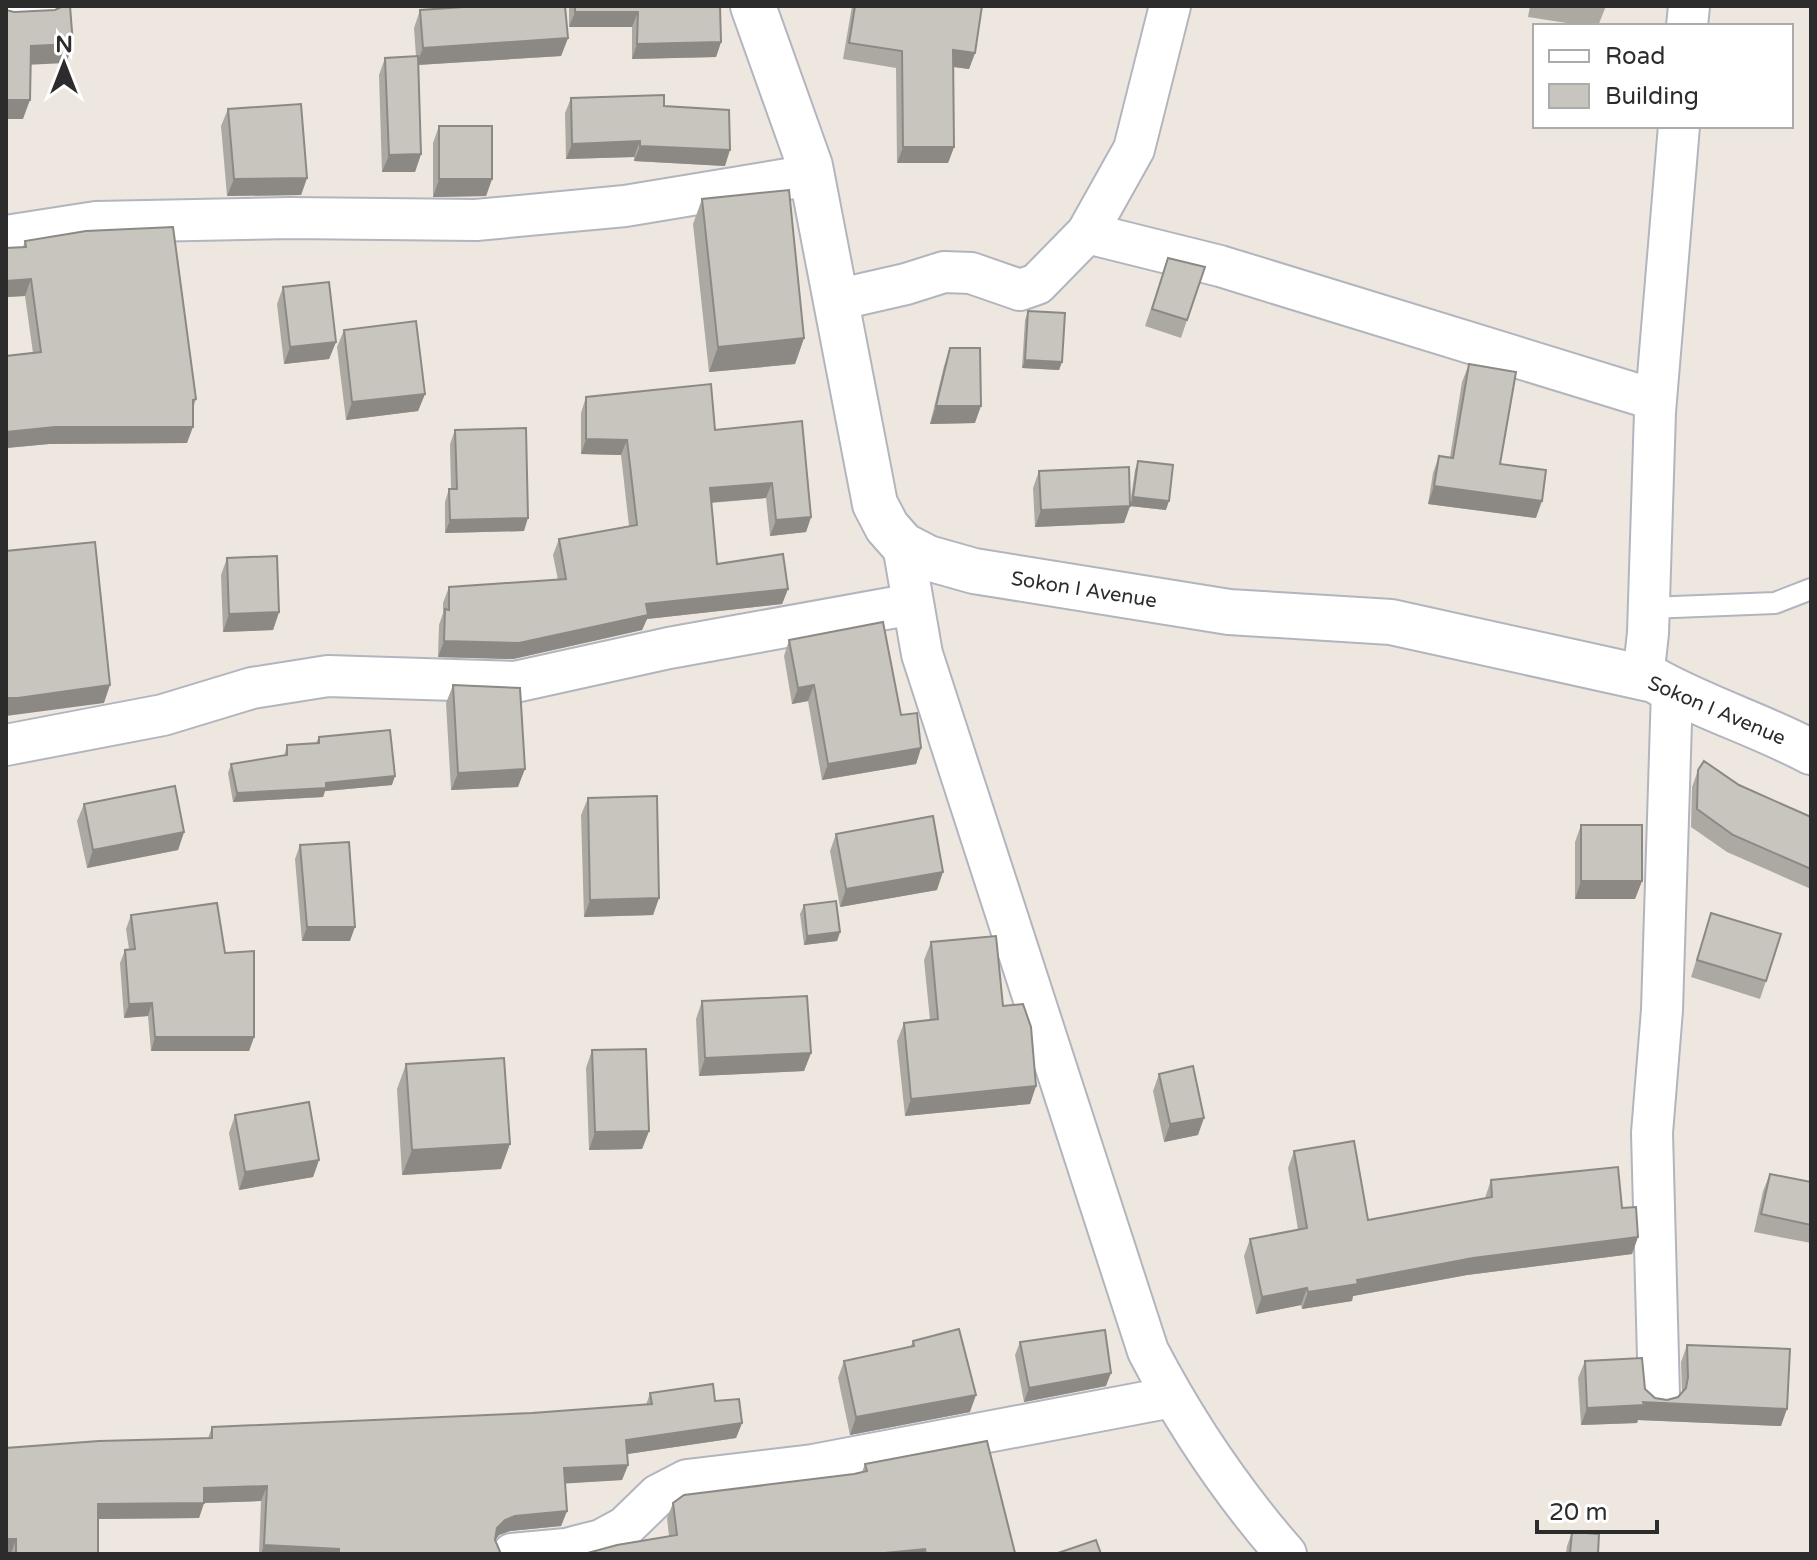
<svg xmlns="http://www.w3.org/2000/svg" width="1817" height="1560" font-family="'Varela Round',sans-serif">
<rect width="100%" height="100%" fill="#ede7df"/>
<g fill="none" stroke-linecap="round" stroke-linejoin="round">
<defs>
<path id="lane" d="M1649 608 1775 603 1811 589"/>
<path id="street" d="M6 8 47 6
M1687 26 1689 6
M1087 233 1220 266 1656 400
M6 236 96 222 290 218 476 220 625 206 812 175
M836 300 906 284 944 272 971 273 1020 290 1037 284 1087 233 1134 149 1170 6
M903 545 922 654 1148 1351C1186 1424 1231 1491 1286 1554
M1643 678 1648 633 1655 412 1679 126
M6 745 163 715 252 688 328 676 515 682 669 648 913 604
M1659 1395 1652 1133 1662 1010 1672 690
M512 1554 566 1549 601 1540 625 1527 658 1495 687 1480 813 1465 1172 1397"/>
<path id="secondary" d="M753 6 810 166 875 504 887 527 903 545 928 558 974 571 1229 612 1391 622 1654 680C1704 708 1760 725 1811 752"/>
</defs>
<!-- lane casing -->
<use href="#lane" stroke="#b2b5be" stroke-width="24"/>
<!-- street casing -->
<use href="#street" stroke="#b2b5be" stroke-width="44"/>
<!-- secondary casing -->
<use href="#secondary" stroke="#b2b5be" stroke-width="48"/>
<!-- lane -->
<use href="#lane" stroke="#fff" stroke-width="20"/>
<!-- street -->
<use href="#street" stroke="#fff" stroke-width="40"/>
<!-- secondary -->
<use href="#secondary" stroke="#fff" stroke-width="44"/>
</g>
<!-- wall -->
<path fill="#aca9a3" d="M569 6H720L721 42 716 57 632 59V27H569Z
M852 6H982L975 53 969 69 953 67 954 147 948 163H897L896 68 843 59Z
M1530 6H1606L1598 26H1586L1528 17Z
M420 10 568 38 561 56 418 65 421 154 415 172H382L379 75 385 58 416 56 414 28Z
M571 98 664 106 725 166 634 161V157L566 159 565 113Z
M228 109 307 178 301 195 227 196 221 126Z
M439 126 492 179 486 196 433 197V143Z
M702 199 804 338 795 364 709 372 693 224Z
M25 241 196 399 193 409 187 443 49 444 6 448V356L33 353 25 296 6 297V248L23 247Z
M1168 258 1187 320 1181 338 1145 326Z
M283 287 336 342 329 359 284 364 277 304Z
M1028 311 1062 362 1059 370 1022 368 1025 320Z
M344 330 425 394 418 411 346 420 337 347Z
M950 348 975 423 930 424 944 366Z
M1469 364 1500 464 1536 518 1428 504 1433 473 1439 456 1450 457 1462 382Z
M586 397 715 430 811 517 806 532 770 536 766 498 711 503 717 564 788 589 782 604 647 619 642 630 513 659 438 657 439 625 443 613V603L449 587 558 580 553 555 559 539 629 526 621 455 581 454V413Z
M455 430 524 531 445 533V502L449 489H451L450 444Z
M1138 461 1166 510 1130 506 1124 523 1035 527 1033 488 1039 471 1130 504 1135 470Z
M227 558 279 612 273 630 223 632 221 575Z
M789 640 901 715 921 748 916 764 822 780 808 701 792 704 784 656Z
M453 685 518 787 451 790 446 703Z
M319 737 392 785 325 791 323 797 233 802 228 773 231 764 284 756 287 745 316 743Z
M1698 770 1811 817V889L1727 852 1691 827 1692 787Z
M588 798 659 898 653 915 584 917 581 815Z
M84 804 184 832 178 850 87 868 77 821Z
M1581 825 1642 881 1635 899H1575V842Z
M836 834 937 890 840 907 830 851Z
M300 845 350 941H302L295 859Z
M804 905 840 932 837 941 804 945 800 914Z
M1711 913 1766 981 1760 999 1691 977Z
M131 915 225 953 254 1037 249 1051H151L148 1016 124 1018 120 963 125 950 129 949 126 929Z
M931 942 1003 1006 1036 1086 1030 1104 905 1116 897 1041 904 1023 930 1020 924 960Z
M702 1001 811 1053 804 1071 699 1076 696 1019Z
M592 1050 649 1131 642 1149 589 1150 586 1068Z
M406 1064 501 1169 402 1175 397 1089Z
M1159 1074 1198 1135 1164 1142 1153 1091Z
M235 1115 319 1160 313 1177 239 1190 229 1133Z
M1294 1151 1368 1220 1485 1198 1491 1180 1622 1208 1638 1237 1632 1254 1467 1275 1353 1296 1352 1301 1302 1309 1301 1305 1256 1314 1244 1256 1250 1239 1298 1230 1288 1168Z
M1770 1174 1811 1182V1243L1754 1232 1763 1191Z
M913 1341 970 1412 850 1435 838 1378 844 1361 911 1346Z
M1020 1342 1106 1386 1024 1402 1015 1355Z
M1687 1345 1781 1426 1638 1420 1637 1423 1581 1425 1578 1378 1585 1361 1645 1389 1655 1398 1667 1400 1678 1397 1682 1392 1681 1362Z
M650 1393 715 1401 742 1423 736 1438 627 1454 628 1465 622 1480 565 1483 567 1511 561 1526 510 1531 499 1535 495 1540 501 1554H259L261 1501 204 1503 199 1518 98 1519V1554H6V1448L208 1438 212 1427 532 1413 646 1405Z
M865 1464 1015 1554H584L669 1536 667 1518 673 1503 854 1474 862 1472Z
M1572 1532 1598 1554H1566L1567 1546Z"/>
<!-- shaded-wall -->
<path fill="#8c8985" d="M575 12H638L632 27H569Z
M568 38 561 56 416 65 423 48Z
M721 42 716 57 632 59 637 44Z
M73 44 66 63 24 65 31 46Z
M953 50 975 53 969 69 947 66Z
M6 100H30L23 119H6Z
M640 141 634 157 566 159 572 144Z
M640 146 730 150 725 166 634 161Z
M903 147H954L948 163H897Z
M421 154 415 172H382L389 155Z
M307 178 301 195 227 196 234 179Z
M439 179H492L486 196 433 197Z
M31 279 25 296 6 297V281Z
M804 338 795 364 709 372 718 347Z
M336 342 329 359 284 364 290 347Z
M1025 360 1062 362 1059 370 1022 368Z
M425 394 418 411 346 420 352 402Z
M936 406H981L975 423 930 424Z
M55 427H193L187 443 49 444 6 448V432Z
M586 439 627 440 621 455 581 454Z
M772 483 766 498 704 503 710 488Z
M1434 486 1542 501 1536 518 1428 504Z
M1133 497 1169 501 1166 510 1130 506 1124 523 1035 527 1041 510 1130 506Z
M811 517 806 532 770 536 776 520Z
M528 518 524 531 445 533 450 520Z
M788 589 782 604 647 619 642 630 513 659 438 657 444 641 646 604Z
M279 612 273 630 223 632 229 614Z
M110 685 104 703 6 716V698Z
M814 685 808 701 792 704 798 688Z
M921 748 916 764 822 780 828 764Z
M525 769 518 787 451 790 458 773Z
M395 776 392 785 325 791 323 797 233 802 237 793 326 783Z
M184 832 178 850 87 868 93 850Z
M943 872 937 890 840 907 846 889Z
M1581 881H1642L1635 899H1575Z
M659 898 653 915 584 917 590 900Z
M307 927H355L350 941H302Z
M840 932 837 941 804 945 807 936Z
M152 1003 148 1016 124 1018 129 1004Z
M155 1037H254L249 1051H151Z
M811 1053 804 1071 699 1076 705 1058Z
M1036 1086 1030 1104 905 1116 911 1099Z
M1204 1118 1198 1135 1164 1142 1170 1124Z
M649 1131 642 1149 589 1150 595 1132Z
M510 1144 501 1169 402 1175 412 1150Z
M319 1160 313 1177 239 1190 245 1172Z
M1638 1237 1632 1254 1467 1275 1353 1296 1352 1301 1302 1309 1308 1292 1357 1280 1473 1258Z
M1307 1288 1301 1305 1256 1314 1262 1297Z
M1111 1373 1106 1386 1024 1402 1029 1388Z
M976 1395 970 1412 850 1435 856 1417Z
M1643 1402 1787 1409 1781 1426 1638 1420 1637 1423 1581 1425 1587 1408Z
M742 1423 736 1438 621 1455 626 1440Z
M628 1465 622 1480 558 1484 564 1468Z
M267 1486 261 1501 204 1503 199 1518 93 1519 98 1504 204 1488Z
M567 1511 561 1526 510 1531 499 1535 492 1544 497 1528 505 1520 515 1516Z
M6 1539H16L11 1554H6Z
M264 1545 339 1549 337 1554H261Z
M925 1549 923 1554H874Z"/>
<!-- building -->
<path fill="#c8c4be" stroke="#8c8985" stroke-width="2" d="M63 6H70L73 44 31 46 30 100H6V10L14 12 55 10Z
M478 6H565L568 38 423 48 420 10Z
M575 6H720L721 42 637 44 638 12H575Z
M855 6H982L975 53 953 50 954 147H903L902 51 849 43Z
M418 56 421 154 389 155 385 58Z
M664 95V106L729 110 730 150 640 146V141L572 144 571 98Z
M301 104 307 178 234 179 228 109Z
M439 126H492V179H439Z
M789 190 804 338 718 347 702 199Z
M173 227 196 399 193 400V427H55L6 432V356L41 352 31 279 6 281V248L26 247 25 241 86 231Z
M1168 258 1205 267 1187 320 1152 309Z
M329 282 336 342 290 347 283 287Z
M1028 311 1065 313 1062 362 1025 360Z
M416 321 425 394 352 402 344 330Z
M950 348H980L981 406H936Z
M1469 364 1516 372 1500 464 1546 470 1542 501 1434 486 1439 456 1453 458Z
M711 384 715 430 802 421 811 517 776 520 772 483 710 488 717 564 783 554 788 589 646 604 648 615 519 643 444 641 445 609 449 610V587L566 579 559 539 637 525 627 440 586 439V397Z
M526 428 528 518 450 520 449 489H457L455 430Z
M1138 461 1173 465 1169 501 1133 497Z
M1129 467 1130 506 1041 510 1039 471Z
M95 542 110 685 18 698H6V551Z
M277 556 279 612 229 614 227 558Z
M883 622 901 715 917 713 921 748 828 764 814 685 798 688 789 640Z
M453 685 520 688 525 769 458 773Z
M390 730 395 776 326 783V788L237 793 231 764 287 755V745L319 743V737Z
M1704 761 1739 785 1811 817V869L1733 835 1697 809 1698 770Z
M175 786 184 832 93 850 84 804Z
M657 796 659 898 590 900 588 798Z
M933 816 943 872 846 889 836 834Z
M1581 825H1642V881H1581Z
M349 842 355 927H307L300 845Z
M836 901 840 932 807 936 804 905Z
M217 903 225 953 254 951V1037H155L152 1003 129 1004 125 950 135 949 131 915Z
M1711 913 1781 934 1766 981 1697 960Z
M996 936 1003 1006 1023 1004 1031 1027 1036 1086 911 1099 904 1023 938 1019 931 942Z
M807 996 811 1053 705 1058 702 1001Z
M646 1049 649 1131 595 1132 592 1050Z
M504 1058 510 1144 412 1150 406 1064Z
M1193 1066 1204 1118 1170 1124 1159 1074Z
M309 1102 319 1160 245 1172 235 1115Z
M1354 1141 1368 1220 1492 1197 1491 1180 1618 1167 1622 1208 1636 1207 1638 1237 1473 1258 1357 1280 1358 1284 1308 1292 1307 1288 1262 1297 1250 1239 1307 1228 1294 1151Z
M1770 1174 1811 1182V1225L1761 1214Z
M959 1329 976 1395 856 1417 844 1361 914 1346 913 1341Z
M1105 1330 1111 1373 1029 1388 1020 1342Z
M1687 1345 1790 1349 1787 1409 1643 1402 1644 1405 1587 1408 1585 1361 1642 1358 1645 1389 1655 1398 1667 1400 1678 1397 1686 1388 1688 1377Z
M713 1384 715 1401 739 1399 742 1423 626 1440 628 1465 564 1468 567 1511 515 1516 505 1520 497 1528 495 1540 501 1554H339V1549L264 1545 267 1486 204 1488V1503L98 1504V1554H16V1539H6V1448L99 1441 212 1438V1427L532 1413 652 1404 650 1393Z
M987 1441 1015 1553 926 1554 925 1549 874 1554H584L617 1545 677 1535 673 1503 684 1495 854 1474 867 1471 865 1464Z
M1572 1532 1599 1534 1598 1554H1570Z
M1096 1540 1101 1554H1055Z"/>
<g text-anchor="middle" stroke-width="6" stroke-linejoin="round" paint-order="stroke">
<!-- street labels -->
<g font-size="20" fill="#2c2c2c" stroke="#fff">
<text transform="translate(1084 589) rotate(9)" y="7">Sokon I Avenue</text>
<text transform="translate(1717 710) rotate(23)" y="7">Sokon I Avenue</text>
</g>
</g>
<!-- border -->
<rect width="1817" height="1560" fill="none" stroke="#2c2c2c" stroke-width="16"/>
<!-- legend -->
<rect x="1533" y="24" width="260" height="104" fill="#ffffff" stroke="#ababab" stroke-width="2"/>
<rect x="1549" y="50" width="40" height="12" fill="#ffffff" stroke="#ababab" stroke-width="2"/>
<text x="1605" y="64" font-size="24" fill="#2c2c2c">Road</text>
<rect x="1549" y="84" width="40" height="24" fill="#c8c4be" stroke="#ababab" stroke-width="2"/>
<text x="1605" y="104" font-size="24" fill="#2c2c2c">Building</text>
<!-- north arrow -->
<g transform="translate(64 64)" stroke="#ffffff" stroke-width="6" paint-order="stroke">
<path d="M0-6L14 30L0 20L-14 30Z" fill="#2c2c2c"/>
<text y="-12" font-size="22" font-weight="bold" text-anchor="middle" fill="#2c2c2c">N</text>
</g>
<!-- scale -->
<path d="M1537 1520v12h120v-12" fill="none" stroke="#2c2c2c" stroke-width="4"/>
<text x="1549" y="1520" font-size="24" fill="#2c2c2c" stroke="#ffffff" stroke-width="6" paint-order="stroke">20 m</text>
</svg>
